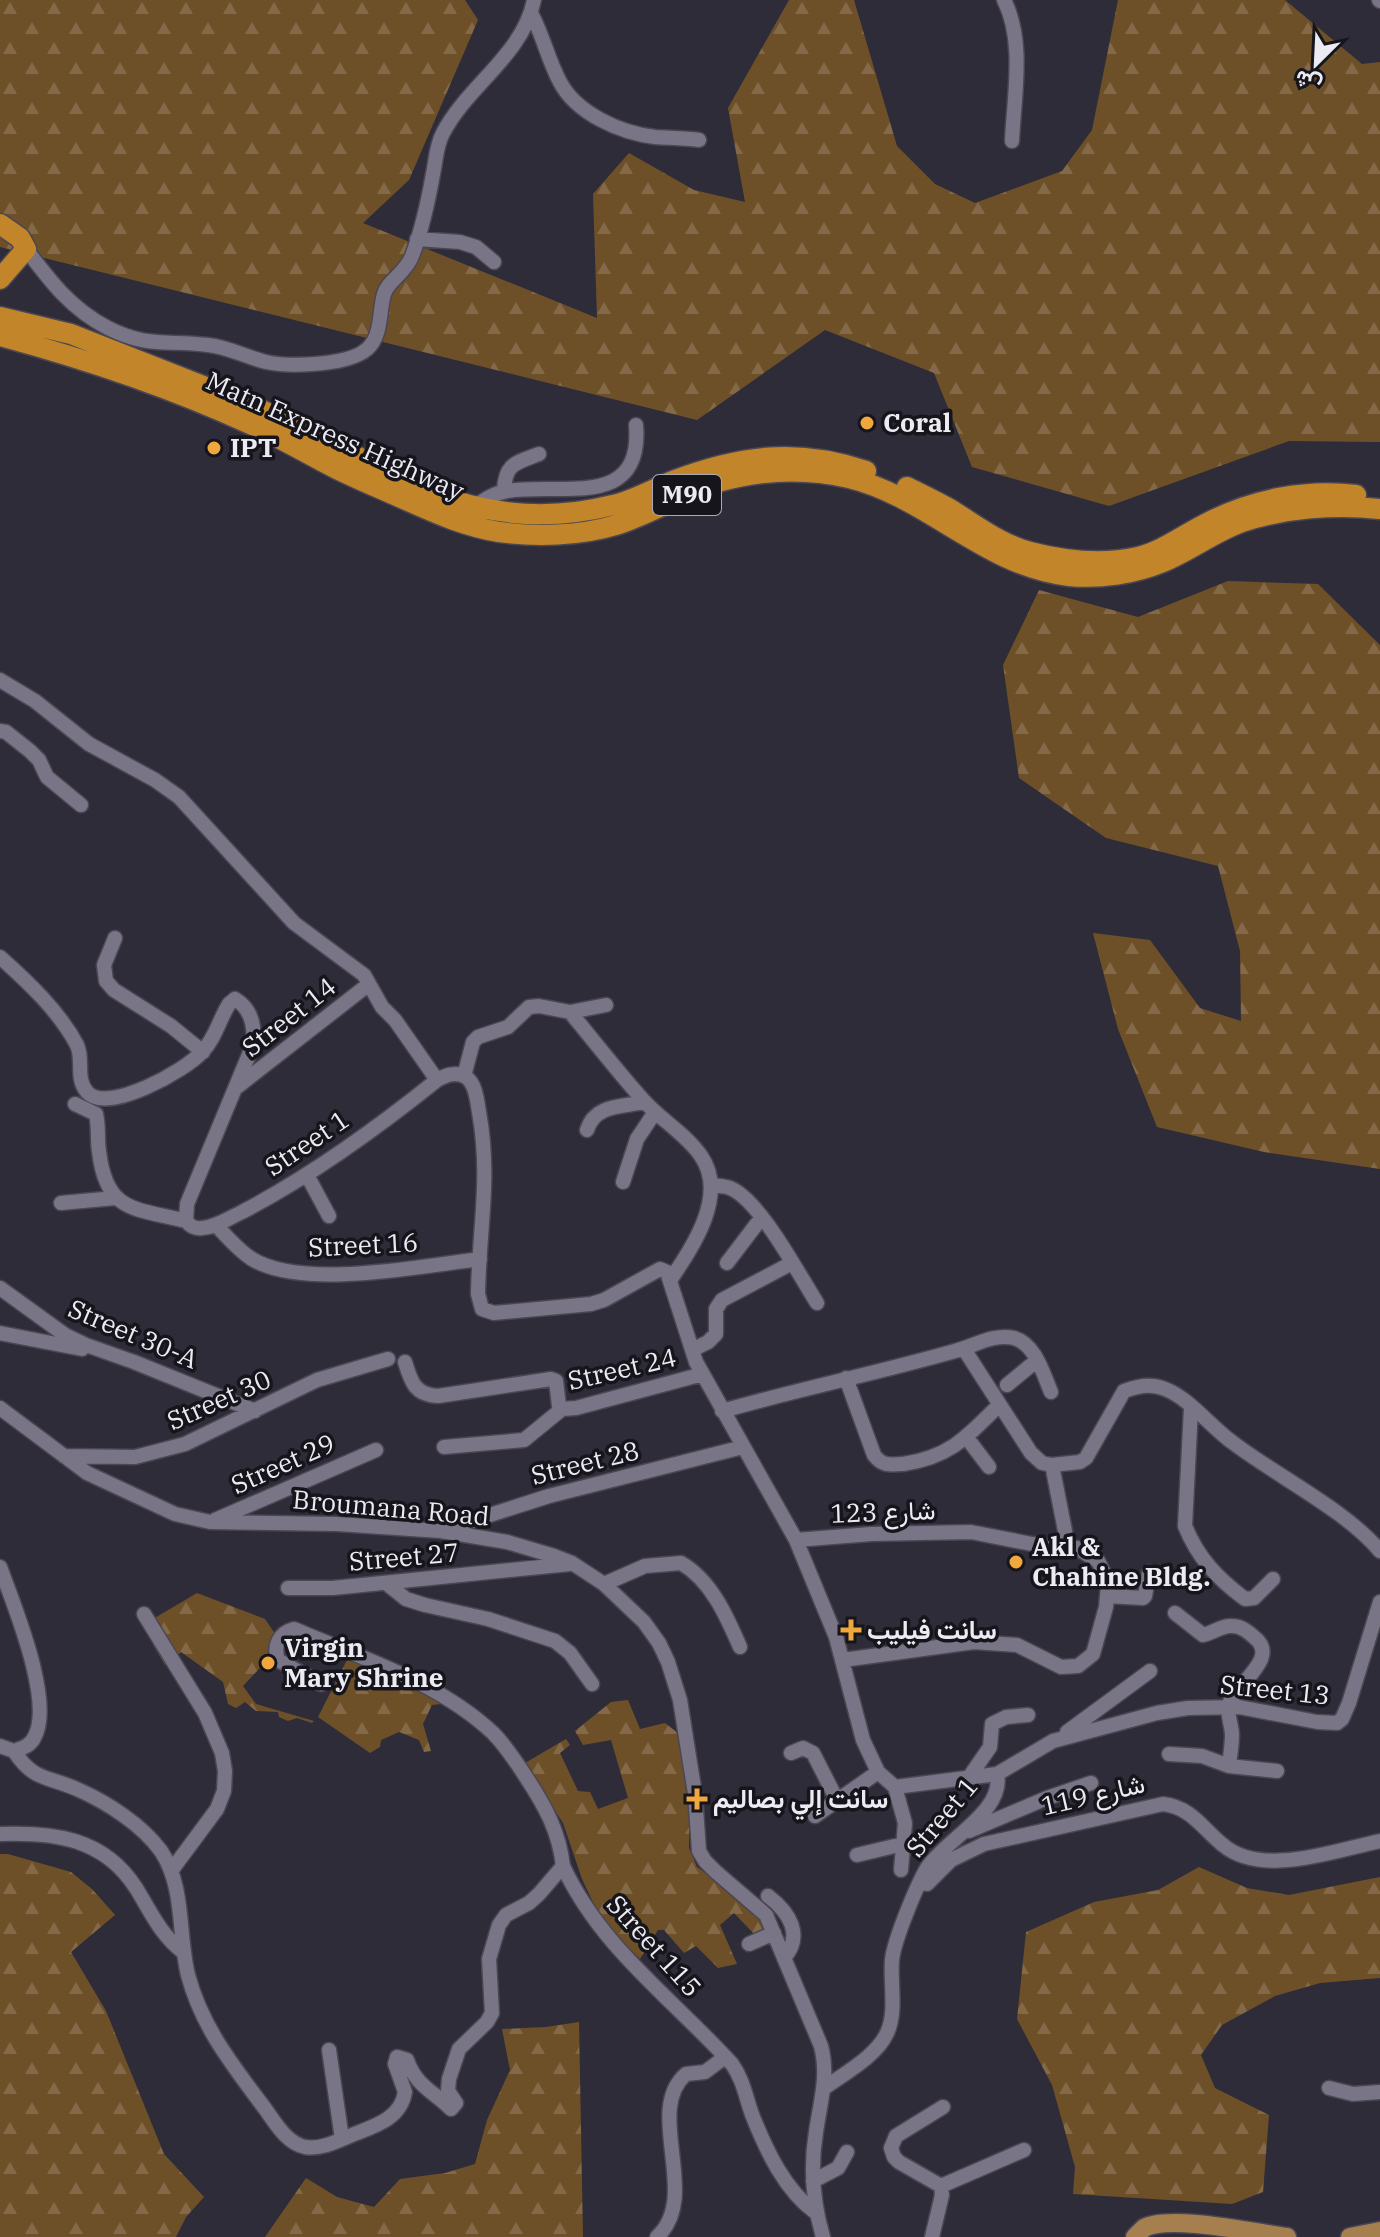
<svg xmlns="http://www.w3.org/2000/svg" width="1380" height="2237" font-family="'IBM Plex Serif',Vazirmatn,serif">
<defs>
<pattern id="forest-firs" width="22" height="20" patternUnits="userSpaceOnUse" patternTransform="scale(2)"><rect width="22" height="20" fill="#6e5028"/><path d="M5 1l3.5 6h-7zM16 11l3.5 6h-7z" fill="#836948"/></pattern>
</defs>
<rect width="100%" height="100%" fill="#2f2c39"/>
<!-- forest -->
<path fill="url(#forest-firs)" d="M0 0H465L478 20 409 180 363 223 597 318 593 194 629 153 694 190 745 202 728 108 789 0H854L897 146 935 184 975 203 1062 171 1092 130 1118 0H1285L1362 64 1380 62V442L1289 441 1109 506 972 467 934 373 825 330 697 420 0 247Z
M1228 581 1318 584 1380 645V1169L1264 1152 1157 1127 1118 1029 1093 933 1150 940 1200 1008 1241 1021 1240 951 1218 866 1106 838 1019 778 1003 665 1039 590 1138 617Z
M197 1593 265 1619 282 1644 243 1686 256 1704 314 1721 312 1723 297 1718 288 1721 279 1717 278 1712 256 1711 245 1702 236 1708 228 1704 223 1682 181 1652 165 1665 153 1645 157 1641 148 1622Z
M348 1658 446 1699 441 1704 432 1705 423 1724 431 1751 424 1752 419 1740 399 1732 381 1740 380 1747 370 1753 318 1717Z
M628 1700 640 1729 665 1723 678 1733 689 1812V1848L697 1867 750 1904 766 1932 756 1936 734 1913 720 1925 737 1964 718 1968 696 1946 684 1953 664 1930H658L640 1959 603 1923 582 1879 563 1823 525 1763 566 1739 570 1745 560 1753 578 1791 590 1792 598 1809 628 1798 611 1740 583 1745 575 1731 611 1702Z
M0 1854H8L71 1872 92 1889 115 1915 71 1952 106 2011 164 2154 204 2197 186 2217 176 2237H0Z
M1199 1867 1247 1888 1289 1895 1380 1877V1978L1320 1983 1275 1996 1222 2025 1201 2055 1215 2088 1269 2115 1263 2192 1232 2204 1073 2194 1075 2167 1052 2085 1017 2019 1026 1932 1094 1902 1158 1890Z
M579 2022 583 2237H265L306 2178 337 2197 374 2207 400 2179 445 2173 475 2164 487 2120 510 2070 502 2029 546 2027Z"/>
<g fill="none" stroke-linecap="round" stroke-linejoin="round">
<defs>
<path id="minor" d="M1004 0C1025 41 1014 96 1012 141
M1379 0 1380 1
M531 13C543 35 548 60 560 82 576 113 620 133 655 137 669 138 684 138 699 140
M417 239 460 242 476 247 494 262
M26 249C50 281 71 309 108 328 148 348 166 340 208 345 228 347 246 357 266 362 290 367 354 366 370 346 382 332 379 311 384 294 388 280 405 274 412 256 422 230 428 202 433 174 436 160 436 146 443 133 468 85 523 55 534 0
M504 491C505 463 516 463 539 454
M474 507C484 500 494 493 507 491 561 482 643 511 636 425
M0 680 35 701 89 744 155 780 179 797 294 923 364 975 382 1007 395 1020 437 1080
M0 731 6 732 30 751 39 760 47 777 81 805
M115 938 104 965 106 981 114 990 171 1026 203 1052
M0 957C28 982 59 1011 77 1045 84 1060 75 1078 87 1092 107 1115 186 1070 202 1052 215 1039 219 1020 229 1004L235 999C252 1009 255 1027 253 1045L187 1204 186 1221C191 1227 195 1229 202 1228 216 1227 229 1218 242 1212 311 1176 376 1129 437 1080 446 1075 456 1071 466 1077 476 1084 477 1101 479 1112 491 1178 479 1228 478 1294L482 1309 494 1313 591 1304 604 1300 660 1269 667 1272 696 1362 796 1540 836 1637 863 1740 878 1772 895 1787 997 1774C1005 1811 946 1839 927 1868 917 1885 894 1940 892 1960 890 1983 897 2012 887 2033 876 2057 843 2074 823 2089
M570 1012C594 1041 618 1072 644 1101 661 1120 687 1135 701 1156 728 1195 693 1246 671 1279
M464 1076 473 1042 478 1037 508 1027 529 1007 539 1006 570 1012 606 1005
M237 1087 369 984
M75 1104 96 1114C99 1126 97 1139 99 1151 106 1213 135 1208 186 1221
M587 1130C595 1104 622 1107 645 1102
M307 1175 329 1216
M623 1182 637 1139 655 1112
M712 1185C718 1186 725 1186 730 1188 760 1200 799 1275 817 1303
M61 1203 115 1198
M216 1225C227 1237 238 1250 252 1259 303 1290 421 1266 480 1259
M727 1263 762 1217
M0 1288 65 1335 86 1345 134 1362 255 1411
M0 1333 82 1349
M964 1349 1031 1453 1042 1463 1052 1465 1080 1462 1086 1458 1124 1391C1137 1386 1152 1383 1165 1389 1189 1398 1211 1427 1232 1442 1275 1475 1347 1511 1380 1551
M692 1350 708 1342 716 1334V1309L722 1300 792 1263
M405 1362C411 1382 415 1395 438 1396L551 1379 556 1381 559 1406 562 1409 576 1408 703 1374
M846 1378 874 1455C882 1466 890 1465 903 1464 950 1457 967 1437 999 1405
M1007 1385 1036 1361
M0 1408 87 1473 175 1514 210 1522 337 1524 441 1531 507 1542 554 1556 572 1563 604 1584 644 1622 659 1643 668 1662 680 1700 695 1794 699 1851 705 1861 716 1872 766 1915 821 2046C829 2076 820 2103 816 2132 810 2168 813 2203 823 2237
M1191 1408 1185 1526C1198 1558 1217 1578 1245 1599L1254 1598 1273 1579
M722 1411C799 1389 878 1373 955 1351 974 1346 994 1333 1014 1338 1035 1344 1043 1373 1051 1392
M967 1438 989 1467
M444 1447 524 1440 562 1409
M64 1456 135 1457 185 1444 317 1380 388 1359
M1052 1465 1068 1546
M215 1520 376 1450
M443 1530 549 1496 743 1447
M796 1540 871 1534 971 1532 1032 1544 1077 1548 1098 1561 1106 1577 1108 1585 1106 1607 1093 1654 1078 1666 1061 1667 1017 1645 974 1642 843 1660
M0 1567C13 1603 55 1703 34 1738 30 1746 22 1748 14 1751L0 1746
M386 1583 406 1599 425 1605 488 1619 555 1641 570 1653 592 1684
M604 1584 645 1566 681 1563C711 1580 727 1617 740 1647
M288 1588H333L570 1564
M1107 1596 1143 1598 1145 1596 1149 1572
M1175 1613 1203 1635C1213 1633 1222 1625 1232 1626 1241 1626 1247 1631 1254 1637 1281 1658 1236 1683 1229 1704 1226 1713 1232 1725 1232 1735 1232 1745 1230 1756 1229 1766
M144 1614 205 1713 222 1753 225 1771 224 1791 217 1809 171 1871
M321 1684 278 1660C273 1646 279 1633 294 1629 361 1658 439 1682 493 1733 506 1746 516 1762 526 1777 545 1806 559 1831 563 1866
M1067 1732 1150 1671
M14 1751C34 1782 49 1776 79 1790 108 1803 142 1825 161 1851 185 1887 178 1935 188 1975 202 2028 234 2067 266 2110 276 2124 287 2143 305 2147 323 2150 341 2139 357 2133 378 2125 401 2117 405 2092L395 2064 397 2057 407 2060C416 2086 433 2091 451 2109L456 2103 448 2091 449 2079 459 2049 487 2022 492 2013 489 1959 499 1925 506 1915 529 1903 539 1894 563 1866C600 1947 674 2000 732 2064 744 2081 746 2099 753 2117 767 2152 785 2190 815 2212
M791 1753 803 1748 813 1753 837 1800
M1169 1754 1202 1756 1229 1766 1277 1771
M997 1774 1053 1741 1157 1713 1188 1708 1239 1707 1317 1722 1337 1723 1342 1719 1349 1703 1380 1602
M970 1776 990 1747 992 1724 1006 1717 1028 1715
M895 1787 905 1823 901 1870
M815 1816 878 1772
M969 1831 1047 1798 1091 1783
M0 1834C54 1832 104 1838 136 1888 151 1912 160 1934 183 1952
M857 1855 903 1844
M927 1884 951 1860 984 1844 1163 1804C1191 1807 1203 1829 1223 1845 1262 1878 1336 1850 1380 1841
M768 1896C789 1912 804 1935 784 1958
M749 1944 774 1933
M329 2050 342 2139
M1329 2088 1353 2094 1380 2092
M813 2181 838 2168 847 2152
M941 2186 899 2162 894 2157 891 2148 896 2136 943 2107
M941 2186 1024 2150
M657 2237C702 2196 643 2111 686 2074L705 2072 725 2057
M932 2237 942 2195 941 2186"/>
<path id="major" d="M1135 2237C1138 2234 1141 2231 1144 2228 1169 2214 1256 2233 1287 2237
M1350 2237 1380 2231"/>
<path id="highway" d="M0 224 20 238 26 249 0 279
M0 317 71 334 249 404 428 491C488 516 550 521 613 505 635 500 655 488 675 480 742 455 798 448 866 471
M0 336C85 359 169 387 250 424 279 437 306 453 335 468 359 480 384 490 408 501 437 514 467 527 499 532 535 537 580 536 616 525 651 514 683 493 718 482 760 470 806 468 849 478 928 497 986 567 1069 576 1100 579 1134 574 1163 562 1190 551 1214 532 1242 522 1285 508 1335 504 1380 509
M907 487C921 494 936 501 950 509 976 525 1000 544 1030 552 1065 561 1102 565 1138 557 1163 551 1186 533 1209 522 1254 499 1306 489 1356 495"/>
</defs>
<!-- minor casing -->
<use href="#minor" stroke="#4a4753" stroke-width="17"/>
<!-- major casing -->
<use href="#major" stroke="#4a4753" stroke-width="21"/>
<!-- highway casing -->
<use href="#highway" stroke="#4a4753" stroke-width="23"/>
<!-- minor -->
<use href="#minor" stroke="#797586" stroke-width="14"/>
<!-- major -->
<use href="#major" stroke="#a57f4e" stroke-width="18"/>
<!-- highway -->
<use href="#highway" stroke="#c28529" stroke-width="20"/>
</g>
<!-- markers -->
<g fill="#efa73e" stroke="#16151b" stroke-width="3">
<circle cx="867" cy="423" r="8"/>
<circle cx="214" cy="448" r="8"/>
<circle cx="1016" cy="1562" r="8"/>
<path d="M847 1618h8v8h8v8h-8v8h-8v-8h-8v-8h8z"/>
<circle cx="268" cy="1663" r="8"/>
<path d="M693 1787h8v8h8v8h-8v8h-8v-8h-8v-8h8z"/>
</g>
<g text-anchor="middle" stroke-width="7" stroke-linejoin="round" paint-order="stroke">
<!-- shield labels -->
<rect fill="#16151b" stroke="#acaab2" stroke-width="2" x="653" y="475" width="68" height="40" rx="6"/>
<g font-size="24" font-weight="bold" fill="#eceaf3">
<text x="687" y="503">M90</text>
</g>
<!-- poi labels -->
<g font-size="26" font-weight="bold" fill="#eceaf3" stroke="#16151b" text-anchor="start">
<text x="883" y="432">Coral</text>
<text x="230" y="457">IPT</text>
<text x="1032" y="1556">Akl &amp;<tspan x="1032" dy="30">Chahine Bldg.</tspan></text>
<text x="867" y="1639">سانت فيليب</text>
<text x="284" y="1657">Virgin<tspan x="284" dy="30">Mary Shrine</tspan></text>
<text x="713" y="1808">سانت إلي بصاليم</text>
</g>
<!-- street labels -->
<g font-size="26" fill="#eceaf3" stroke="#16151b">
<text transform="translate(335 436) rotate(24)" y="9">Matn Express Highway</text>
<text transform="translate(289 1017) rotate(-38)" y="9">Street 14</text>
<text transform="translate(307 1143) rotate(-34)" y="9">Street 1</text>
<text transform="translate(363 1245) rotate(-3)" y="9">Street 16</text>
<text transform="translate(133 1334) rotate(23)" y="9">Street 30-A</text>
<text transform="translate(622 1369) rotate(-13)" y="9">Street 24</text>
<text transform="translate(219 1400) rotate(-24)" y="9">Street 30</text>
<text transform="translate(585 1463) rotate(-14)" y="9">Street 28</text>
<text transform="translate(283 1464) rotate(-24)" y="9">Street 29</text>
<text transform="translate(391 1508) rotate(5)" y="9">Broumana Road</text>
<text transform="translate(883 1512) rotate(-2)" y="9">شارع 123</text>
<text transform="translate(404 1557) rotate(-5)" y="9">Street 27</text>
<text transform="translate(1275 1690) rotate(6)" y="9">Street 13</text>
<text transform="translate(1093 1795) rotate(-13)" y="9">شارع 119</text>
<text transform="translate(942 1817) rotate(-50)" y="9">Street 1</text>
<text transform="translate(654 1946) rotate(48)" y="9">Street 115</text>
</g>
</g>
<!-- north arrow -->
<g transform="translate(1316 64) rotate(204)" stroke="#16151b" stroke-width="6" paint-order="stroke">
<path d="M0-6L14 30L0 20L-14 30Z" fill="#eceaf3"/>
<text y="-12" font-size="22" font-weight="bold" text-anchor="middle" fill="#eceaf3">ش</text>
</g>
</svg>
